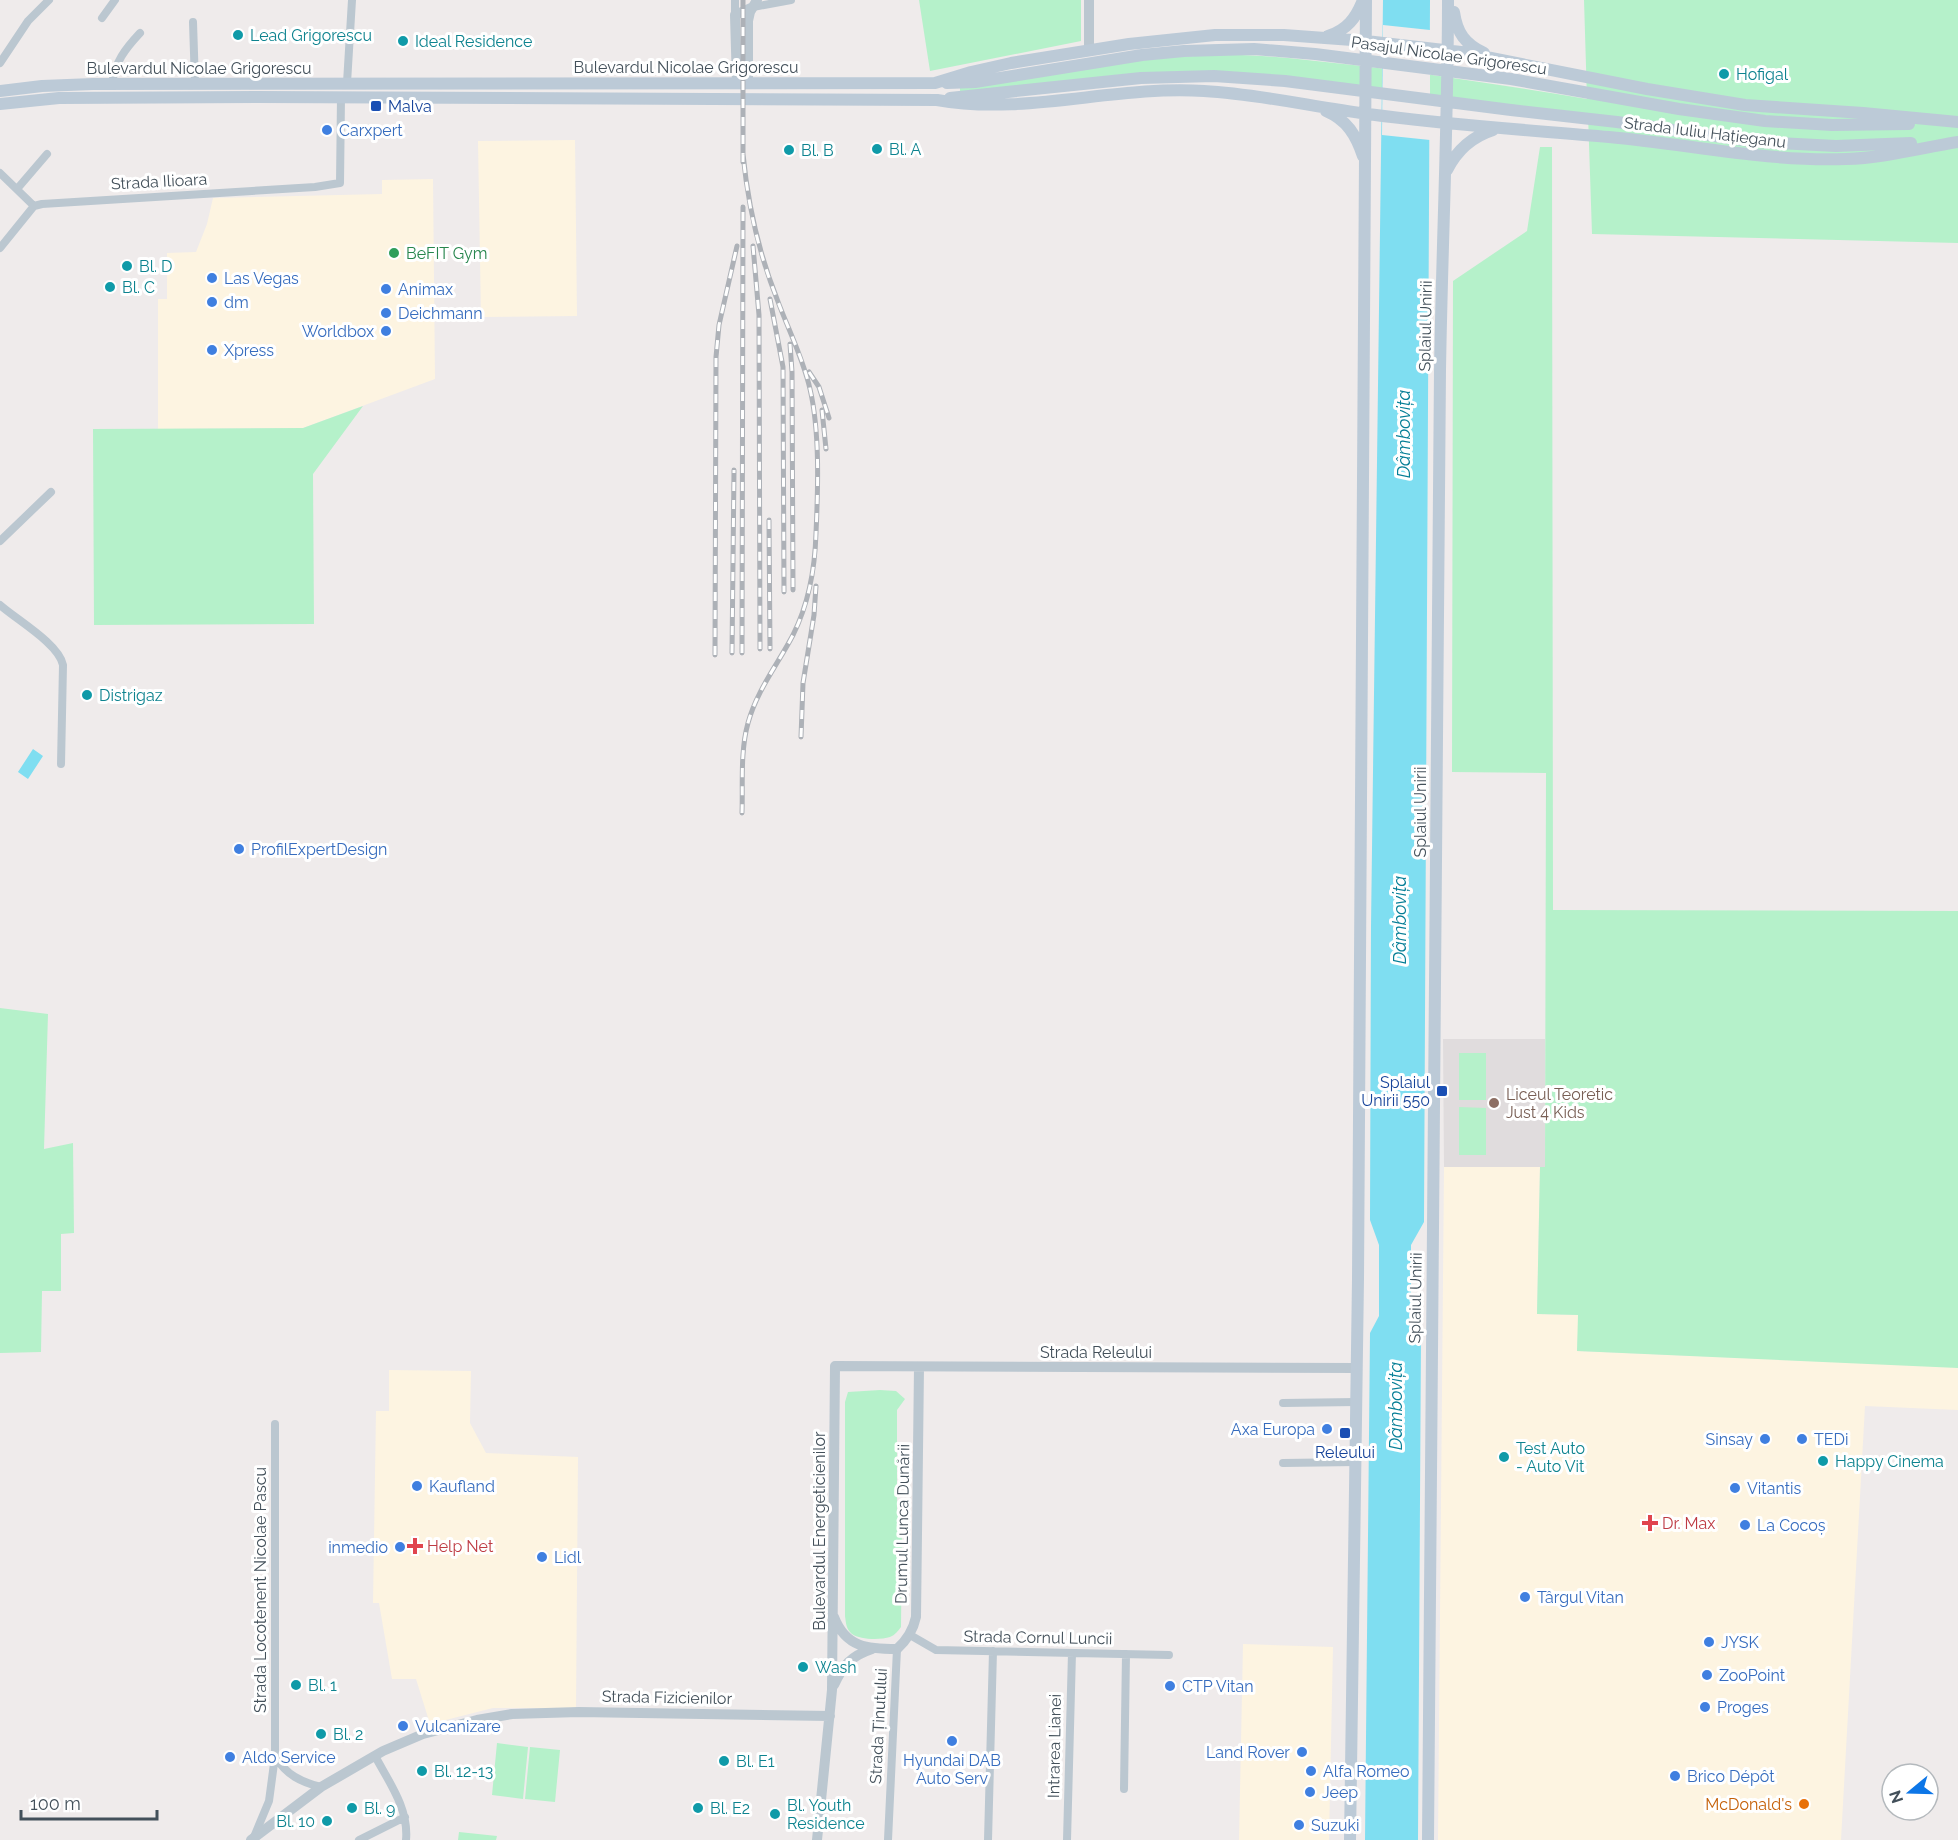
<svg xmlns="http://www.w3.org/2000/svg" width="1958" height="1840" font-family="Raleway,sans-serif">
<rect width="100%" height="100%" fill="#efebeb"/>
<!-- commercial -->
<path fill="#fdf4e1" d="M575 140 577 316 481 317 478 141Z
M433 179 435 379 303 428 158 429V299H167V253L196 252 207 224 213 198 382 194V180Z
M1444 1167H1540L1537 1314 1579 1315 1577 1351 1958 1367V1410L1865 1406 1841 1840H1438Z
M389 1370 471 1371 470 1423 486 1453 578 1457 576 1708H493L430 1724 416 1679H392L379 1603H373L376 1411H389Z
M1243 1644 1333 1647 1329 1840H1239Z"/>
<!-- education -->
<path fill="#e0dcdd" d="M1443 1039H1545V1167H1444Z"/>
<!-- green -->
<path fill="#b5f1ca" d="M919 0H1081V41L930 71Z
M1584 0H1958V243L1592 234 1588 114 1263 75 960 92V88C1050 74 1140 55 1231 55 1272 55 1312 61 1353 65 1431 74 1509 86 1587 99Z
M1540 147H1552L1553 910 1958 911V1368L1577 1351 1578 1315 1537 1314 1540 1167H1545L1546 773 1452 772 1453 281 1527 231Z
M363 406 313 474 314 624 94 625 93 429 303 428Z
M0 1008 48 1014 44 1149 73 1143 74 1233 61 1234V1291H42L41 1352 0 1353Z
M1459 1053H1486V1100H1459Z
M1459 1107 1486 1108V1155H1459Z
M880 1390 896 1391 905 1399 897 1410V1513L902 1524 901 1627C898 1631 895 1635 890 1637 881 1640 860 1640 852 1634 846 1629 846 1623 845 1616V1402L848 1392Z
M497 1743 528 1747 523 1799 492 1795Z
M530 1747 560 1750 555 1802 525 1799Z
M459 1832 497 1836 496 1840H458Z"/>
<!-- water -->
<path fill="#7fdef1" d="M1383 0H1430L1424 1222 1411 1245V1315L1421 1333 1418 1840H1365L1370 1333 1379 1316V1245L1370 1220 1371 926Z
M33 749 43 756 28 779 18 772Z"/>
<!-- pier -->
<path fill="#efebeb" d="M1383 25 1430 30V140L1382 135Z"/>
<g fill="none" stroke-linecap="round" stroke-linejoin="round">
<!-- minor -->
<path stroke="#bbc7d0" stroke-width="8" d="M735 0V15
M753 7 791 0
M102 18 115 0
M193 22 195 84
M0 63 28 21 49 0
M347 83 352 0
M112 84C115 62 125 49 140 33
M0 173 34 206
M17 189 47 154
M0 248 34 206 42 204 315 187 340 183 341 97
M0 541 51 492
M0 605C17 620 59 644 63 665L61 764
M1283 1403 1356 1402
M1283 1463 1356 1462
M910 1635 936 1650 1169 1655
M275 1756C286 1775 301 1782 321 1787
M375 1756C389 1782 409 1809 406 1840
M1124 1789 1126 1654
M254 1837 269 1801 275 1756V1424
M359 1840 405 1817
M888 1840 897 1649
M988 1840 993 1651
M1067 1840 1072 1653"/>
<!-- tertiary -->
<path stroke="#bbc7d0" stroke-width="10" d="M1089 49V0
M737 84 735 15 753 7
M748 84V21L750 12 757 0
M834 1617C846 1648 868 1649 897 1649 907 1640 913 1631 916 1617L919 1367
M834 1685C843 1665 851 1656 872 1649
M251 1840 321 1787 383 1751 423 1734 477 1720 512 1714 579 1712 830 1716
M817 1840 832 1690 835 1366 1357 1368"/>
<!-- secondary -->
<path stroke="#bccad7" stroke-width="12" d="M1454 12C1457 33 1465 44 1484 53
M1328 36C1347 30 1356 18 1363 0
M947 83 975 82 1142 55 1184 51 1254 49 1315 54 1511 79 1679 109 1765 121 1832 125 1909 124
M0 91 42 86 93 84 935 83 971 72 1011 63 1129 44 1215 35H1284L1366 41 1461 52 1647 89 1745 105 1863 113 1958 122
M950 98 1141 78 1214 76 1285 81 1511 110 1617 122 1757 142 1836 146 1911 143
M0 104 59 98 258 97 937 100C1025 116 1115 85 1204 91 1260 94 1313 107 1368 114 1448 125 1529 130 1609 137 1688 144 1766 162 1846 159 1883 158 1921 148 1958 142
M1326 111C1347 120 1356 135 1363 156
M1447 170C1457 150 1471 137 1493 130
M1350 1840 1358 1279 1366 0
M1428 1840C1430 1350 1435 860 1440 370 1442 246 1448 123 1448 0"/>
<defs>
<path id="rail" d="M743 162V0
M753 246 759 315 760 649
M770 299 783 367 784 592
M790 344 792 372 793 590
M809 372 819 387 829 418
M822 410 826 449
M769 520 770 649
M732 653 734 470
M742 653 743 207
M715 655 716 357 719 325 737 246
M801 737 803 683 814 615 816 586
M742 813C743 784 740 752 748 723 757 690 778 664 793 635 809 603 815 568 816 533 818 489 820 432 810 389 803 358 788 329 777 299 758 251 748 206 743 154"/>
</defs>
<!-- rail casing -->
<use href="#rail" stroke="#adb1b7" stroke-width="5"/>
<!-- rail -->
<use href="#rail" stroke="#fff" stroke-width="3" stroke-dasharray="9" stroke-linecap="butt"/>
</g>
<!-- markers -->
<g fill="#0f9aa8" stroke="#fff" stroke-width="2">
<circle cx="238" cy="35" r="6"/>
<circle cx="403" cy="41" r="6"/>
<circle cx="1724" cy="74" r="6"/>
<circle cx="877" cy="149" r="6"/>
<circle cx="789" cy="150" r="6"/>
<circle cx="127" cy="266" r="6"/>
<circle cx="110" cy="287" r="6"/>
<circle cx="87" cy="695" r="6"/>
<circle cx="1504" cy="1457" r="6"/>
<circle cx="1823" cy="1461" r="6"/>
<circle cx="803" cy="1667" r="6"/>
<circle cx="296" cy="1685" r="6"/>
<circle cx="321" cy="1734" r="6"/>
<circle cx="724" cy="1761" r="6"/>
<circle cx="422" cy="1771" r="6"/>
<circle cx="352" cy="1808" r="6"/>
<circle cx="698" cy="1808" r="6"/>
<circle cx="775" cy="1814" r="6"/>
<circle cx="327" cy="1821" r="6"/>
</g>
<g fill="#1a4fb4" stroke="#fff" stroke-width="2">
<rect x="370" y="100" width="12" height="12" rx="3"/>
<rect x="1436" y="1085" width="12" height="12" rx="3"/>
<rect x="1339" y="1427" width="12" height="12" rx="3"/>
</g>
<g fill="#3f7fe0" stroke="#fff" stroke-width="2">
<circle cx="327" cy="130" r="6"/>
<circle cx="212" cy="278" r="6"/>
<circle cx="386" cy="289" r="6"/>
<circle cx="212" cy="302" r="6"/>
<circle cx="386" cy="313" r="6"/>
<circle cx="386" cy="331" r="6"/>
<circle cx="212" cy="350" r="6"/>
<circle cx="239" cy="849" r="6"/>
<circle cx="1327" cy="1429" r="6"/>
<circle cx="1765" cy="1439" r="6"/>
<circle cx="1802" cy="1439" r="6"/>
<circle cx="417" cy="1486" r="6"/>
<circle cx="1735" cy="1488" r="6"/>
<circle cx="1745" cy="1525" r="6"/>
<circle cx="400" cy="1547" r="6"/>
<circle cx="542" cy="1557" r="6"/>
<circle cx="1525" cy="1597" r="6"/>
<circle cx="1709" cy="1642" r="6"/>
<circle cx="1707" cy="1675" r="6"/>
<circle cx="1170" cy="1686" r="6"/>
<circle cx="1705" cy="1707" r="6"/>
<circle cx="403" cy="1726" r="6"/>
<circle cx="952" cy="1741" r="6"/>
<circle cx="1302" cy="1752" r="6"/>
<circle cx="230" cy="1757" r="6"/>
<circle cx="1311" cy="1771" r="6"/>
<circle cx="1675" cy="1776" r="6"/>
<circle cx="1310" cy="1792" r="6"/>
<circle cx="1299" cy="1825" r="6"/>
</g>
<circle fill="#2e9e5b" stroke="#fff" stroke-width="2" cx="394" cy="253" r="6"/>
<circle fill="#8d6e63" stroke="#fff" stroke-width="2" cx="1494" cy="1103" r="6"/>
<g fill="#e0444e" stroke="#fff" stroke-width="2">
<path d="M1647 1514h6v6h6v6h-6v6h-6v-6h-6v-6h6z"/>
<path d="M412 1537h6v6h6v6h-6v6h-6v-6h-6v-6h6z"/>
</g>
<circle fill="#e8710a" stroke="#fff" stroke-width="2" cx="1804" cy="1804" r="6"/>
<g text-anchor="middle" stroke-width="6" stroke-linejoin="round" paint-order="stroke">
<!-- culture labels -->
<g font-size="16" fill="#0d838f" stroke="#fff" text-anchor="start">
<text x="250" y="41">Lead Grigorescu</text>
<text x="415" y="47">Ideal Residence</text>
<text x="1736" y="80">Hofigal</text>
<text x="889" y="155">Bl. A</text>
<text x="801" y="156">Bl. B</text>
<text x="139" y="272">Bl. D</text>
<text x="122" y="293">Bl. C</text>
<text x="99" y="701">Distrigaz</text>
<text x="1516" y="1454">Test Auto<tspan x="1516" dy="18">- Auto Vit</tspan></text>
<text x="1835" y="1467">Happy Cinema</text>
<text x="815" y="1673">Wash</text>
<text x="308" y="1691">Bl. 1</text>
<text x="333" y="1740">Bl. 2</text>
<text x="736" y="1767">Bl. E1</text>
<text x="434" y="1777">Bl. 12-13</text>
<text x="787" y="1811">Bl. Youth<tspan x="787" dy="18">Residence</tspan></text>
<text x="364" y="1814">Bl. 9</text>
<text x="710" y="1814">Bl. E2</text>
<text x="315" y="1827" text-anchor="end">Bl. 10</text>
</g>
<!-- street labels -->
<g font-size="16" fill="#43505a" stroke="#fff">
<text transform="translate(1449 55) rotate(8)" y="6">Pasajul Nicolae Grigorescu</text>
<text x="686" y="73">Bulevardul Nicolae Grigorescu</text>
<text x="199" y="74">Bulevardul Nicolae Grigorescu</text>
<text transform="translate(1705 132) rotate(7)" y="6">Strada Iuliu Hațieganu</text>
<text transform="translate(159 181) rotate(-3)" y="6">Strada Ilioara</text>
<text transform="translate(1425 326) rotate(-89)" y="6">Splaiul Unirii</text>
<text transform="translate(1420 812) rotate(-90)" y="6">Splaiul Unirii</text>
<text transform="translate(1415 1298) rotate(-89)" y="6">Splaiul Unirii</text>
<text x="1096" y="1358">Strada Releului</text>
<text transform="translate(902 1524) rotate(-89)" y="6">Drumul Lunca Dunării</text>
<text transform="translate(819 1531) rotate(-90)" y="6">Bulevardul Energeticienilor</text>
<text transform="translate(260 1590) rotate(-90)" y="6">Strada Locotenent Nicolae Pascu</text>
<text transform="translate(1038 1637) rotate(1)" y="6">Strada Cornul Luncii</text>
<text transform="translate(667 1697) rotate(1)" y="6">Strada Fizicienilor</text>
<text transform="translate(878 1726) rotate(-87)" y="6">Strada Ținutului</text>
<text transform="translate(1054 1746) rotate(-89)" y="6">Intrarea Lianei</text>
</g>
<!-- transit labels -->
<g font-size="16" fill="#164399" stroke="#fff" text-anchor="start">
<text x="388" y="112">Malva</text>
<text x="1430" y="1088" text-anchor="end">Splaiul<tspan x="1430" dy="18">Unirii 550</tspan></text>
<text x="1345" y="1458" text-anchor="middle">Releului</text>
</g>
<!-- shop labels -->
<g font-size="16" fill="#366cbe" stroke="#fff" text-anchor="start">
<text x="339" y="136">Carxpert</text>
<text x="224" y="284">Las Vegas</text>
<text x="398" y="295">Animax</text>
<text x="224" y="308">dm</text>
<text x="398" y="319">Deichmann</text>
<text x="374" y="337" text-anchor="end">Worldbox</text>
<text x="224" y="356">Xpress</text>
<text x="251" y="855">ProfilExpertDesign</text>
<text x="1315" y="1435" text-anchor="end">Axa Europa</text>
<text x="1753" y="1445" text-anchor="end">Sinsay</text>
<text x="1814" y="1445">TEDi</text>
<text x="429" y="1492">Kaufland</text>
<text x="1747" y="1494">Vitantis</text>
<text x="1757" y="1531">La Cocoș</text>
<text x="388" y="1553" text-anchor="end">inmedio</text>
<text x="554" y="1563">Lidl</text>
<text x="1537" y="1603">Târgul Vitan</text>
<text x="1721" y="1648">JYSK</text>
<text x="1719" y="1681">ZooPoint</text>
<text x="1182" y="1692">CTP Vitan</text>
<text x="1717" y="1713">Proges</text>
<text x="415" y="1732">Vulcanizare</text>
<text x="1290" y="1758" text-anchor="end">Land Rover</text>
<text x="242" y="1763">Aldo Service</text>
<text x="952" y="1766" text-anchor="middle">Hyundai DAB<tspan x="952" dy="18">Auto Serv</tspan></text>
<text x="1323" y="1777">Alfa Romeo</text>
<text x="1687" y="1782">Brico Dépôt</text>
<text x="1322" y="1798">Jeep</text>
<text x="1311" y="1831">Suzuki</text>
</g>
<!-- leisure labels -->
<g font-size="16" fill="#27864d" stroke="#fff" text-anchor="start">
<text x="406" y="259">BeFIT Gym</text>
</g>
<!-- education labels -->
<g font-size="16" fill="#785e54" stroke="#fff" text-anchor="start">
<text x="1506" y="1100">Liceul Teoretic<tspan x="1506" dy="18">Just 4 Kids</tspan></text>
</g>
<!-- health labels -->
<g font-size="16" fill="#be3a42" stroke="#fff" text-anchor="start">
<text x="1662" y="1529">Dr. Max</text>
<text x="427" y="1552">Help Net</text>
</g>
<!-- food labels -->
<g font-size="16" fill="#c56008" stroke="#fff" text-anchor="end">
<text x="1792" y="1810">McDonald's</text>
</g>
<!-- water labels -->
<g font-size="18" font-style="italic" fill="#057e96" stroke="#fff">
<text transform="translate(1404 434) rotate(-90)" y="6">Dâmbovița</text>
<text transform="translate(1400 920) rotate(-90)" y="6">Dâmbovița</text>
<text transform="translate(1396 1406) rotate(-90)" y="6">Dâmbovița</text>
</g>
</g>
<!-- north arrow -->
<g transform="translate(1910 1792) rotate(251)"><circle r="28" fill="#ffffff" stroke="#b4b9bd" stroke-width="1.5"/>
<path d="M0-4.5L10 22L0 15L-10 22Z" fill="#0d76e7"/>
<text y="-9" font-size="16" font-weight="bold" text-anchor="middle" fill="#43505a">N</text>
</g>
<!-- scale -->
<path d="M21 1810v9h136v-9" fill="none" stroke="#43505a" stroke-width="3"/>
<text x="30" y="1810" font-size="18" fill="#43505a" stroke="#ffffff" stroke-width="4.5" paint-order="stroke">100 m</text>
</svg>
